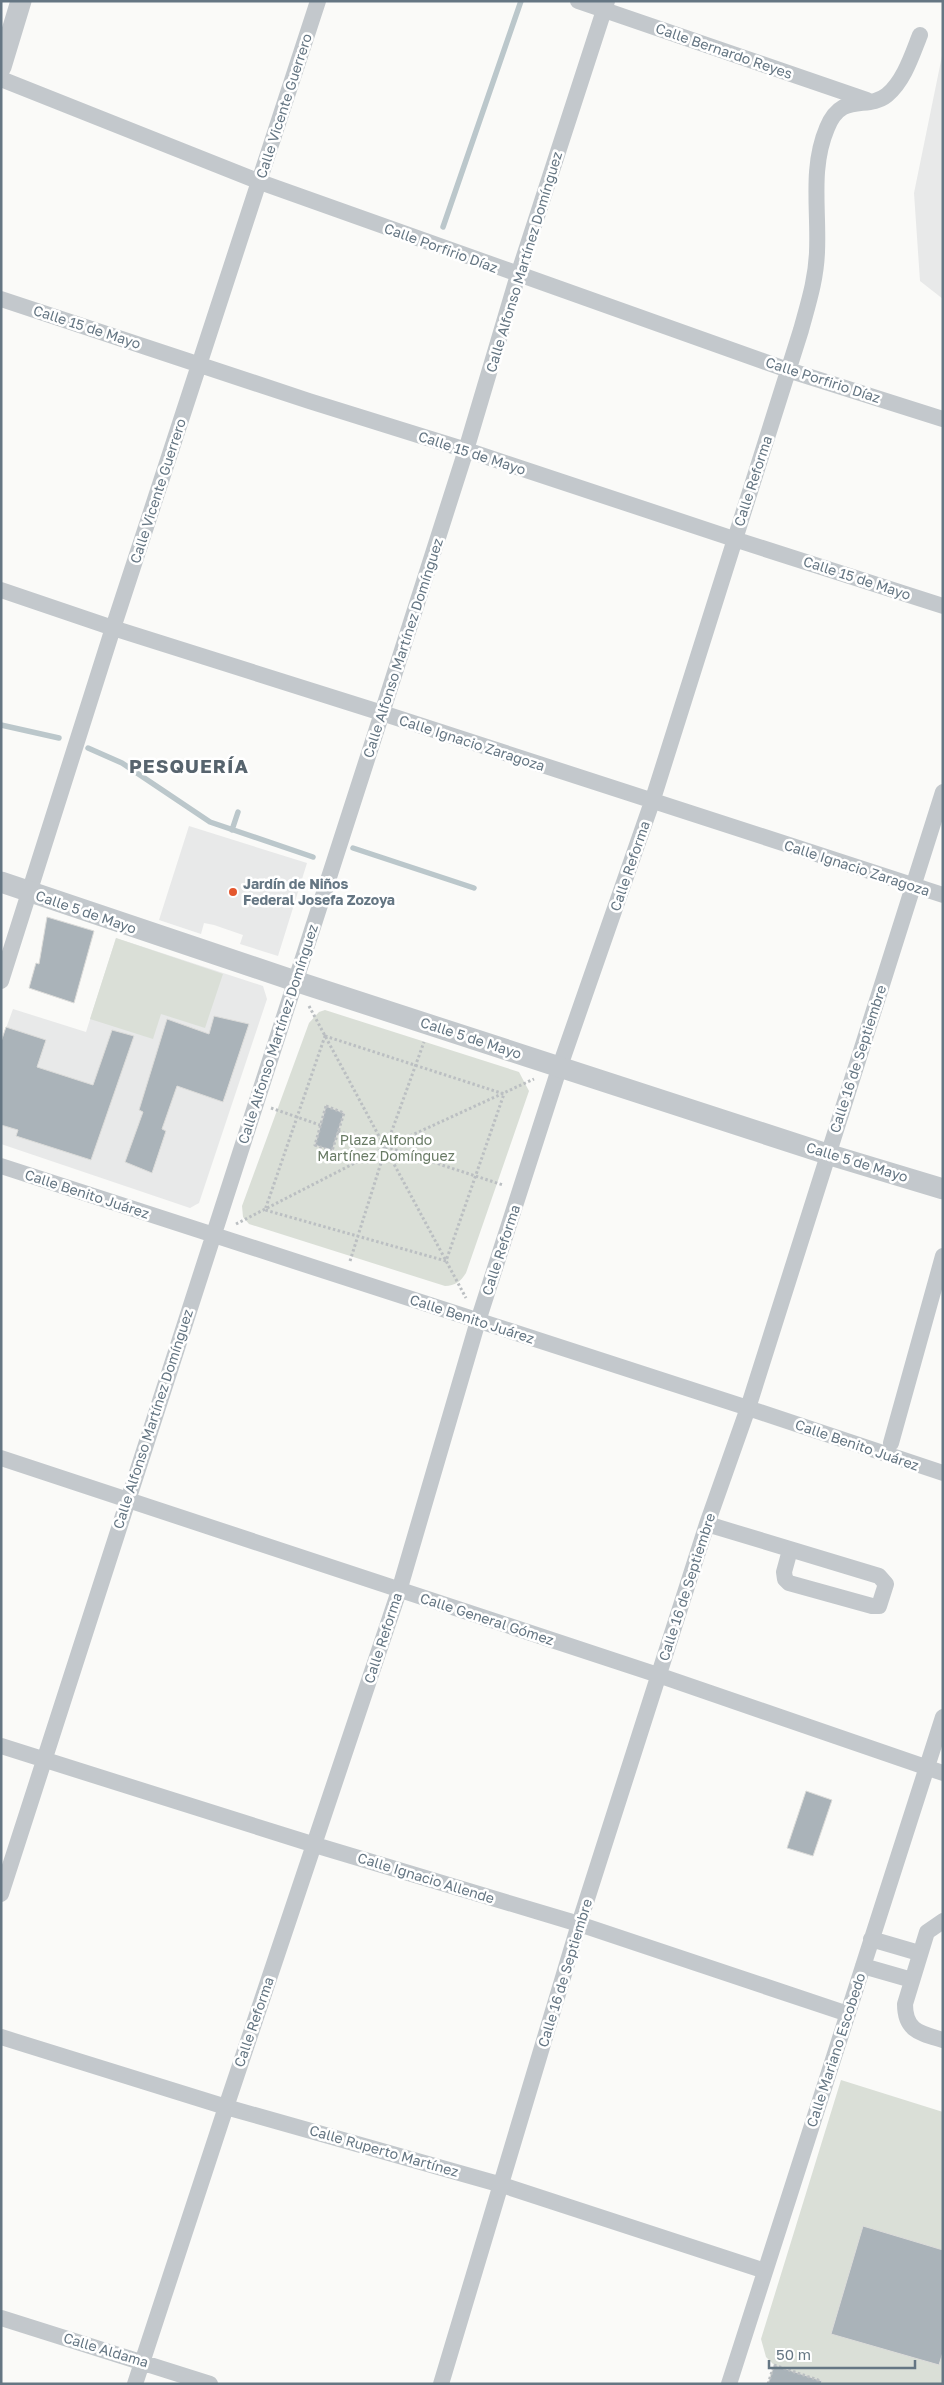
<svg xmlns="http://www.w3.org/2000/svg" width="944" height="2385" font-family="'Golos Text',sans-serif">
<rect width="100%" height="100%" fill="#fafaf8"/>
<!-- built -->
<path fill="#e8e9e9" d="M943 51V299L920 281 914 193Z
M189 826 307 863 278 956 240 944 243 935 214 925 204 923 201 934 159 920Z
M116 938 263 986 267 999 199 1203 190 1208 1 1144V1042L13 1009 86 1032Z"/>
<!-- green -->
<path fill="#dadfd7" d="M116 938 223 974 205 1028 161 1014 153 1039 90 1019Z
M325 1010 519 1072 529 1091 466 1273C461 1281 455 1286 445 1286L249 1224 243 1217 242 1206 309 1023 319 1012Z
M841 2080 943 2112V2384H768L774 2365 766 2357 761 2339Z"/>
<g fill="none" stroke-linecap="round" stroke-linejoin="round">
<!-- stream -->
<path stroke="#bbc7cb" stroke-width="5.5" d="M443 227 521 1
M1 725 59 738
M88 748 122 763 210 822 313 857
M232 830 238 812
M353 848 474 888"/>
</g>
<!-- building -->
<path fill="#aab3b9" stroke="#dcdcda" d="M47 917 94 931 74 1003 29 988 36 963 39 964Z
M214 1016 249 1024 223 1102 177 1086 162 1129 166 1131 152 1173 125 1162 143 1112 139 1110 167 1019 209 1034Z
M6 1027 46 1040 37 1067 93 1085 112 1030 134 1036 91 1160 16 1136 18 1130 1 1125V1042Z
M326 1106 344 1113 332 1151 315 1145Z
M806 1791 832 1800 813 1856 787 1848Z
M863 2226 943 2250V2352L939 2365 831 2334Z
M774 2365 822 2381 821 2384H768Z"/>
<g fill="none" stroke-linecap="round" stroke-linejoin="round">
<!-- path -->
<path stroke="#bbbfc2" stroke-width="3" stroke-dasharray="2.5 2.5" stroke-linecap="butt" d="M309 1006 466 1298
M325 1036 504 1094 446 1261 265 1210Z
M326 1106 344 1113 332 1151 315 1145Z
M271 1108 320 1125
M338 1131 503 1185
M236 1224 386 1147 534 1079
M350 1261 386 1147 424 1042
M768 2384 774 2365 818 2380 817 2384"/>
<!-- minor -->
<path stroke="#c3c8cc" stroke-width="16" d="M578 1 867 100
M1 79 260 182 788 370 943 419
M1 299 309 401 466 450 734 539 943 606
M1 590 113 628 382 713 943 895
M1 981 113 628 318 1
M1 1166 748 1408 943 1473
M891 1443 943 1256
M1 1458 658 1675 943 1773
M707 1524 879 1576 886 1584 879 1606H872L789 1583 785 1579 784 1572 790 1550
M1 1746 315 1845 579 1924 848 2014
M1 1894 382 713 466 450 518 275 607 1
M943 1921 927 1932 905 2004C905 2031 920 2033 943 2040
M871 1939 919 1953
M863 1966 912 1980
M1 2037 226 2107 502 2185 765 2271
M1 2318 210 2384
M135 2384 226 2107 399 1591 478 1321 560 1066 652 802 801 330C808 304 816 280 817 252 819 210 810 168 827 128 842 91 867 111 887 95 904 81 912 55 920 35
M441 2384 579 1924 707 1524 748 1408 943 792
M729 2384 943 1717"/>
<!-- tertiary -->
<path stroke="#c3c8cc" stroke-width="21" d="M1 67 21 1
M1 882 295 981 827 1154 943 1189"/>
</g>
<!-- markers -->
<circle fill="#e4572e" stroke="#fff" stroke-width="2" cx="233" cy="892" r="5"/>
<g text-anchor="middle" stroke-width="5" stroke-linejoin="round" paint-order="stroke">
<!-- street labels -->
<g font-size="14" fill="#657683" stroke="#fff">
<text transform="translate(724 51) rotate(19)" y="5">Calle Bernardo Reyes</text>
<text transform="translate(284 106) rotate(-72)" y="5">Calle Vicente Guerrero</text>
<text transform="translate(441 248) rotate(20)" y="5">Calle Porfirio Díaz</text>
<text transform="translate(524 262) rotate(-73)" y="5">Calle Alfonso Martínez Domínguez</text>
<text transform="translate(87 327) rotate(18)" y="5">Calle 15 de Mayo</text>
<text transform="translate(823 380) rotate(18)" y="5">Calle Porfirio Díaz</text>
<text transform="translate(472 453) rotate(18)" y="5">Calle 15 de Mayo</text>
<text transform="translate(753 481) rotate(-72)" y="5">Calle Reforma</text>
<text transform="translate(158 491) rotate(-72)" y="5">Calle Vicente Guerrero</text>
<text transform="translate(857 578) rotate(18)" y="5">Calle 15 de Mayo</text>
<text transform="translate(403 648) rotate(-72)" y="5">Calle Alfonso Martínez Domínguez</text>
<text transform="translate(472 743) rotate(18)" y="5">Calle Ignacio Zaragoza</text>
<text transform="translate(630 866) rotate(-71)" y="5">Calle Reforma</text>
<text transform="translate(857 868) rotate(18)" y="5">Calle Ignacio Zaragoza</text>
<text transform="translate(86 912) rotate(19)" y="5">Calle 5 de Mayo</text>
<text transform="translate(278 1034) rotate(-72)" y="5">Calle Alfonso Martínez Domínguez</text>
<text transform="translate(471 1038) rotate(18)" y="5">Calle 5 de Mayo</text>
<text transform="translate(858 1059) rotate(-72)" y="5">Calle 16 de Septiembre</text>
<text transform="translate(857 1162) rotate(17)" y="5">Calle 5 de Mayo</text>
<text transform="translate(87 1194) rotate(18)" y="5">Calle Benito Juárez</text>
<text transform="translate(501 1250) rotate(-72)" y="5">Calle Reforma</text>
<text transform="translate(472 1319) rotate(18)" y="5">Calle Benito Juárez</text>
<text transform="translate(153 1419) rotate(-72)" y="5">Calle Alfonso Martínez Domínguez</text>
<text transform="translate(857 1445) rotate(19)" y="5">Calle Benito Juárez</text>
<text transform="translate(687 1587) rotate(-72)" y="5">Calle 16 de Septiembre</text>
<text transform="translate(487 1619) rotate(18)" y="5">Calle General Gómez</text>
<text transform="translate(383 1638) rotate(-72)" y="5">Calle Reforma</text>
<text transform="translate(426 1878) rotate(17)" y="5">Calle Ignacio Allende</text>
<text transform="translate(565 1973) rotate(-73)" y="5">Calle 16 de Septiembre</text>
<text transform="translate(254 2022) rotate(-71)" y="5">Calle Reforma</text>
<text transform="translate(836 2050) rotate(-72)" y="5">Calle Mariano Escobedo</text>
<text transform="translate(384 2151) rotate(16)" y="5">Calle Ruperto Martínez</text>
<text transform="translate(106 2350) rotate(17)" y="5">Calle Aldama</text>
</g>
<!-- poi labels -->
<g font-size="14" font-weight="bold" fill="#657683" stroke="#fff" text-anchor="start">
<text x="243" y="889">Jardín de Niños<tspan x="243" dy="16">Federal Josefa Zozoya</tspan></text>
</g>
<!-- park labels -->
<g font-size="14" fill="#687a64" stroke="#fff">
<text x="386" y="1145">Plaza Alfondo<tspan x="386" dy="16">Martínez Domínguez</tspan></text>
</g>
<!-- district labels -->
<g font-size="19" font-weight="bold" letter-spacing="1" fill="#57646e" stroke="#fff">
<text x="189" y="773">PESQUERÍA</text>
</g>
</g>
<!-- border -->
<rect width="944" height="2385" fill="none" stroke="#657683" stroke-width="5"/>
<!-- scale -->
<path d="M769 2360v8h146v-8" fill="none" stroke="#657683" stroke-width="2.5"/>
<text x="776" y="2360" font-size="15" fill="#657683" stroke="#ffffff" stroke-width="4" paint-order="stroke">50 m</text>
</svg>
